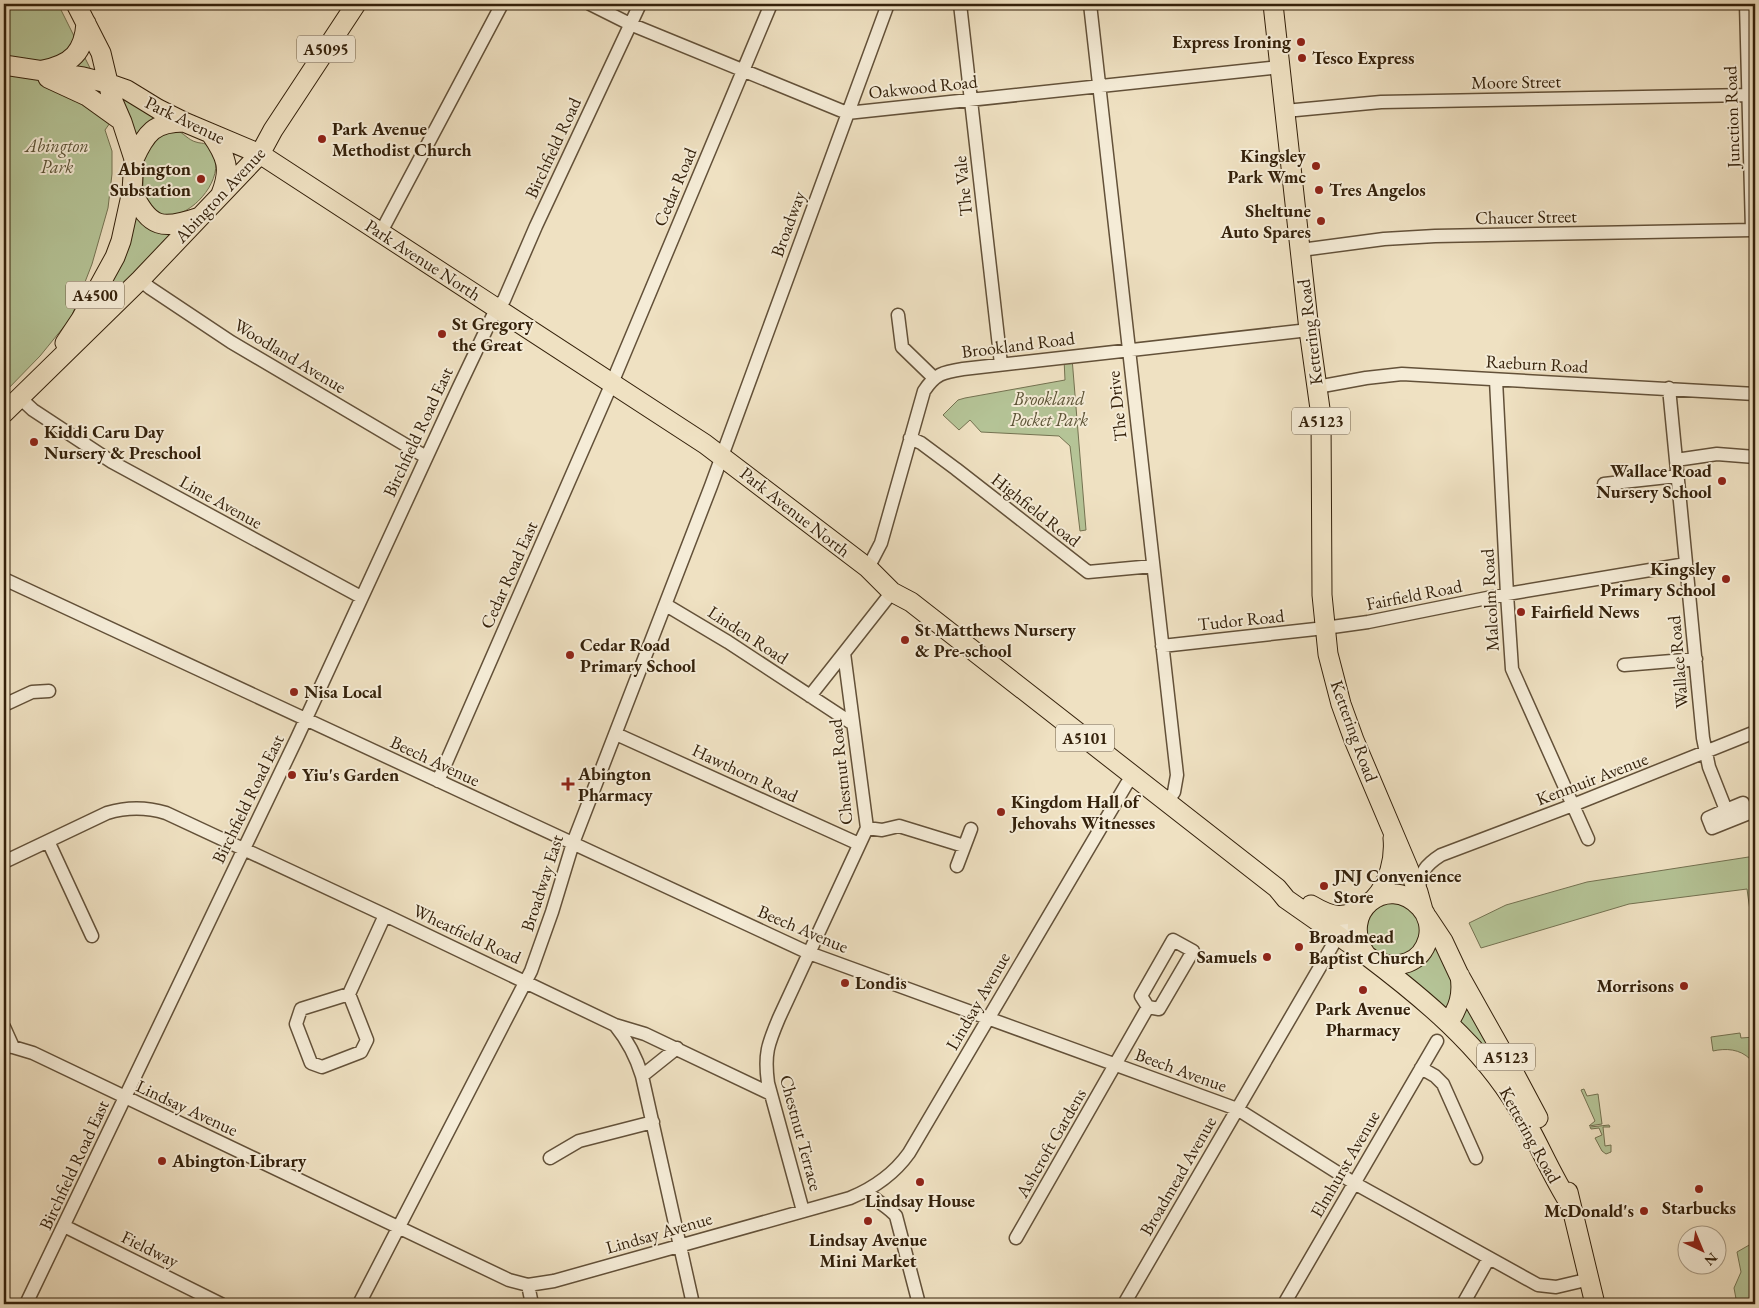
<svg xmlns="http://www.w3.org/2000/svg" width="1759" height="1308" font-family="'EB Garamond',serif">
<rect width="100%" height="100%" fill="#efe1c2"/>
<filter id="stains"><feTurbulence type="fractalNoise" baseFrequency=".004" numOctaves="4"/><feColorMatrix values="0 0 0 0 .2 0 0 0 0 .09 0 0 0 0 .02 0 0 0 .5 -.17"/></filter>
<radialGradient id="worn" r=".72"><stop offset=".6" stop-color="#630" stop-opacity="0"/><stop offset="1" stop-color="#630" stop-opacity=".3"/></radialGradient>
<!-- green -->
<path fill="#b5c497" stroke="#747251" d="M4 4H58L99 86 112 120 105 130 112 151V174L108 208 92 264 71 318 40 356 4 393Z
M117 94 158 118 141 128 133 139Z
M176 130C184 133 188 140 196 142 202 144 205 142 209 147 237 178 172 241 149 205 144 197 142 193 143 184 143 175 142 165 144 157 145 150 154 141 158 134Z
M133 209 179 230 105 305 99 299Z
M1072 358 1086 530 1080 531 1070 446 1059 436 981 432 970 420 959 430 943 415 958 400 965 398 1065 380 1064 359Z
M1755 856V947L1747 889 1629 904 1481 948 1469 923 1506 905 1587 882Z
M1405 902 1423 925 1417 948 1394 959 1376 953 1366 940 1367 917 1379 904Z
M1435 944 1456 992 1450 1011 1399 972Z
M1465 1000 1477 1018 1505 1078 1457 1019Z
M1740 1033 1741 1038 1755 1037V1065L1751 1064 1750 1059C1740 1049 1726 1048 1713 1051L1711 1037Z
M1584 1089 1587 1096 1598 1094 1602 1124 1589 1126 1595 1121 1581 1090Z
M1609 1125 1610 1127H1603L1605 1146 1611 1145V1152L1606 1154 1602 1151 1595 1138 1602 1135 1599 1128 1591 1129 1590 1127Z
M1755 1233V1304H1737L1734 1288 1741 1272 1737 1252 1751 1244Z"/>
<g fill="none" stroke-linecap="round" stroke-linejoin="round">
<defs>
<path id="minor" d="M590 4 630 24 847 113 1280 67
M960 4 1001 364
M1090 4 1177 775 1174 792 1167 802
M1285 111 1381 102 1748 95
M381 232 502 4
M1301 250 1384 239 1435 236 1752 230 1746 4
M140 280 150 288 231 342 426 457
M898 315 902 347 934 378
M1496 380 1507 594 1512 669 1588 839
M1317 387 1366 378 1402 374 1755 394
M1669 388 1703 738 1709 767 1726 810 1743 803 1747 814 1712 828 1708 818 1726 810
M19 397 33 410 112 462 361 597
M910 438 921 443 956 469 1088 572 1153 566
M1676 460 1717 454 1755 457
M1604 484 1677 476
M868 568 881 543 924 391C935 374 943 372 963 369L1309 330
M4 579 809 953 1237 1109 1354 1183 1538 1285 1556 1287 1590 1279
M666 605 728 642 853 724
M1162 646 1325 628 1368 622 1507 594 1686 564
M1624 665 1696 659
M810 696 844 653
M4 705 32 692 49 691
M616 734 859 844
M438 781 612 383 771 4
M867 828 882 830 899 826 964 846
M48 841 92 936
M4 862 107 813C127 807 146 807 166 813L385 915 615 1025 645 1034 771 1094
M957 866 971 829
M1418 891C1422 871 1424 866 1441 855L1573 805 1755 732
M349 994 301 1009 296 1024 311 1063 322 1067 361 1052 367 1040 349 994 385 915
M615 1025C628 1041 636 1056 642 1076L693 1304
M4 1027 13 1047
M4 1046 13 1047 33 1053 509 1280 528 1285 554 1281 850 1198C874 1188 894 1174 909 1153L1126 785 1133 775
M1421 1068 1435 1076 1443 1084 1476 1158
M642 1076 677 1048
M550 1158 579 1141 653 1122
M867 1191C876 1202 888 1206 896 1216L919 1304
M803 1211 768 1083C764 1054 768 1044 779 1018L867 828 844 653 892 592
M64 1226 221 1304
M1016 1238 1148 1007 1141 996 1173 940 1193 951 1159 1009 1148 1007
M528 1285 532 1304
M26 1304 297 738 458 389 497 307 504 300 536 226 640 4
M359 1304 531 971 552 912 573 843 711 486 888 4
M1124 1304 1338 936 1356 912
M1284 1304 1437 1041
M1463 1304 1489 1258"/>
<path id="primary" d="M1273 4 1309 330 1321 416 1322 595 1328 654 1341 704 1354 740 1407 865 1418 892 1423 910
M4 65 83 77 107 83 127 90 158 109 184 122 260 154 705 444 868 568 892 592 911 602 1277 888 1286 899 1366 955
M43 70C72 64 84 52 86 23
M48 78 87 96 119 119
M211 134C227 157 231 169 221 194
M134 159C146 133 154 122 184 122
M132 191C150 229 162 230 200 217
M65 343 81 319 115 257 121 241 132 191 134 159 122 122 112 99 101 53 76 4
M4 413 140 280 260 154 273 130 356 4
M1374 899C1389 883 1395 859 1393 838
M1311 905C1333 918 1344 920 1366 905
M1427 917 1443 941 1459 975 1513 1071 1538 1118
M1376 962C1398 969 1421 964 1428 939 1431 928 1428 915 1420 907 1387 872 1337 913 1366 955 1423 998 1481 1046 1518 1108 1537 1139 1550 1173 1570 1204
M1448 1023C1459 1008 1463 994 1460 976
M1568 1192 1595 1304"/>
</defs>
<!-- minor casing -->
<use href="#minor" stroke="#635139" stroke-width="15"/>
<!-- primary casing -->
<use href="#primary" stroke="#34210b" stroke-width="21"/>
<!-- minor -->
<use href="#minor" stroke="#f5ecd7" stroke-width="12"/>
<!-- primary -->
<use href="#primary" stroke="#efe1c2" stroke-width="19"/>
</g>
<!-- markers -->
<g fill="#8f2418" stroke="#f5ecd7" stroke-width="2">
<circle cx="1301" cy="42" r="5"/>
<circle cx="1302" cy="58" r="5"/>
<circle cx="322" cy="139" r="5"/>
<circle cx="1316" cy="166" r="5"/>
<circle cx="201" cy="179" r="5"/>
<circle cx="1319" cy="190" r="5"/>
<circle cx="1321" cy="221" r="5"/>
<circle cx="442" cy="334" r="5"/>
<circle cx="34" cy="442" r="5"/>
<circle cx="1722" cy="481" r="5"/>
<circle cx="1726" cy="579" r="5"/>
<circle cx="1521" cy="612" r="5"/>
<circle cx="905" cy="640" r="5"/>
<circle cx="570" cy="655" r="5"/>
<circle cx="294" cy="692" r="5"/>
<circle cx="292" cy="775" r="5"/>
<path d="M565.5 776.5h5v5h5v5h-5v5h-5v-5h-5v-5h5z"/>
<circle cx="1001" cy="812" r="5"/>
<circle cx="1324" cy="886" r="5"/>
<circle cx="1299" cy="947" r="5"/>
<circle cx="1267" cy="957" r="5"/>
<circle cx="845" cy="983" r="5"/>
<circle cx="1684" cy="986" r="5"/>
<circle cx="1363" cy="990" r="5"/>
<circle cx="162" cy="1161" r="5"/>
<circle cx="920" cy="1182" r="5"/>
<circle cx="1699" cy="1189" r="5"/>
<circle cx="1644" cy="1211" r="5"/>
<circle cx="868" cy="1221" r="5"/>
</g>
<g text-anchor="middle" stroke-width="4" stroke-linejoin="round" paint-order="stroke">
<!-- shield labels -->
<g fill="#f5ecd7" stroke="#6e5e48" stroke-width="1">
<rect x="297" y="35.5" width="58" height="27" rx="4"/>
<rect x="66" y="281.5" width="58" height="27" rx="4"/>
<rect x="1292" y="407.5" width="58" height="27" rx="4"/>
<rect x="1056" y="724.5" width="58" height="27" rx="4"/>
<rect x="1477" y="1043.5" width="58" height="27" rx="4"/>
</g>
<g font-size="16" font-weight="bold" fill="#34210b">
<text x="326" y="55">A5095</text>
<text x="95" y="301">A4500</text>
<text x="1321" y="427">A5123</text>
<text x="1085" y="744">A5101</text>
<text x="1506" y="1063">A5123</text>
</g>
<!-- poi labels -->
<g font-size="18" font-weight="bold" fill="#34210b" stroke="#f5ecd7" text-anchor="start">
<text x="1291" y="48" text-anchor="end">Express Ironing</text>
<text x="1312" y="64">Tesco Express</text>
<text x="332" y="135">Park Avenue<tspan x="332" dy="21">Methodist Church</tspan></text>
<text x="1306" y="162" text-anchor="end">Kingsley<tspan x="1306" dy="21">Park Wmc</tspan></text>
<text x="191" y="175" text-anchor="end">Abington<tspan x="191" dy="21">Substation</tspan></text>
<text x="1329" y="196">Tres Angelos</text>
<text x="1311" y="217" text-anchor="end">Sheltune<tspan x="1311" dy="21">Auto Spares</tspan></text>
<text x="452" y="330">St Gregory<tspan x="452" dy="21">the Great</tspan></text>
<text x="44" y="438">Kiddi Caru Day<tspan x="44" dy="21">Nursery &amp; Preschool</tspan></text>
<text x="1712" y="477" text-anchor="end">Wallace Road<tspan x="1712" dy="21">Nursery School</tspan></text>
<text x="1716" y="575" text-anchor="end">Kingsley<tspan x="1716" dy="21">Primary School</tspan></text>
<text x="1531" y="618">Fairfield News</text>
<text x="915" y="636">St Matthews Nursery<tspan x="915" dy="21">&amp; Pre-school</tspan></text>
<text x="580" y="651">Cedar Road<tspan x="580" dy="21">Primary School</tspan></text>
<text x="304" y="698">Nisa Local</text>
<text x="578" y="780">Abington<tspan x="578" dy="21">Pharmacy</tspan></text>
<text x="302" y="781">Yiu's Garden</text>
<text x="1011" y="808">Kingdom Hall of<tspan x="1011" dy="21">Jehovahs Witnesses</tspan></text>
<text x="1334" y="882">JNJ Convenience<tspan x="1334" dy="21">Store</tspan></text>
<text x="1309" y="943">Broadmead<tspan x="1309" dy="21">Baptist Church</tspan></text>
<text x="1257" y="963" text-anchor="end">Samuels</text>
<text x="855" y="989">Londis</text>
<text x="1674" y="992" text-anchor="end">Morrisons</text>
<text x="1363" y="1015" text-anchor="middle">Park Avenue<tspan x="1363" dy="21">Pharmacy</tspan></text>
<text x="172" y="1167">Abington Library</text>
<text x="920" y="1207" text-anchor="middle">Lindsay House</text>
<text x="1699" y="1214" text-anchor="middle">Starbucks</text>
<text x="1634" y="1217" text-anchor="end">McDonald's</text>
<text x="868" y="1246" text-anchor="middle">Lindsay Avenue<tspan x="868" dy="21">Mini Market</tspan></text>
</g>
<!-- street labels -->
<g font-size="18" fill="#34210b" stroke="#f5ecd7">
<text transform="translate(1516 82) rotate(-1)" y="6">Moore Street</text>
<text transform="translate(923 87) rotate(-6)" y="6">Oakwood Road</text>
<text transform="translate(1732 117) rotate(-92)" y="6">Junction Road</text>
<text transform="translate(185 120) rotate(26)" y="6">Park Avenue</text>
<text transform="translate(553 148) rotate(-65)" y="6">Birchfield Road</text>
<text transform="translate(963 186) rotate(-96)" y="6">The Vale</text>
<text transform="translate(675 187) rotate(-67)" y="6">Cedar Road</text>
<text transform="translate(220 195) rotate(-47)" y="6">Abington Avenue</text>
<text transform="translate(1526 217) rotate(-1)" y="6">Chaucer Street</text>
<text transform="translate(788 224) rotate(-70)" y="6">Broadway</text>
<text transform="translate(423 260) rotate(33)" y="6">Park Avenue North</text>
<text transform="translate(1310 332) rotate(-97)" y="6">Kettering Road</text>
<text transform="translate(1018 345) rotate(-7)" y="6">Brookland Road</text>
<text transform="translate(290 356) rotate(31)" y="6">Woodland Avenue</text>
<text transform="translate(1537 364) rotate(3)" y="6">Raeburn Road</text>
<text transform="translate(1117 406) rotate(-96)" y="6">The Drive</text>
<text transform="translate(418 432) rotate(-65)" y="6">Birchfield Road East</text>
<text transform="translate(221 502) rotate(29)" y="6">Lime Avenue</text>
<text transform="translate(1036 510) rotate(38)" y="6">Highfield Road</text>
<text transform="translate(795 512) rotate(38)" y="6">Park Avenue North</text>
<text transform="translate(509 575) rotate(-66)" y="6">Cedar Road East</text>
<text transform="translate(1414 595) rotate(-11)" y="6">Fairfield Road</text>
<text transform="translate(1490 600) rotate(-93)" y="6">Malcolm Road</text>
<text transform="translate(1241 620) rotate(-6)" y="6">Tudor Road</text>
<text transform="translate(748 635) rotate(33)" y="6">Linden Road</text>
<text transform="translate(1678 662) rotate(-95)" y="6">Wallace Road</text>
<text transform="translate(1354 731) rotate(70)" y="6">Kettering Road</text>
<text transform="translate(435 761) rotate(25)" y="6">Beech Avenue</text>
<text transform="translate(841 772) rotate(-96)" y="6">Chestnut Road</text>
<text transform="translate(745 773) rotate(25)" y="6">Hawthorn Road</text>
<text transform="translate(1592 779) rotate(-21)" y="6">Kenmuir Avenue</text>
<text transform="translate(248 799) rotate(-64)" y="6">Birchfield Road East</text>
<text transform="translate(542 883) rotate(-72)" y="6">Broadway East</text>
<text transform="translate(803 929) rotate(23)" y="6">Beech Avenue</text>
<text transform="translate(467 934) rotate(25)" y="6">Wheatfield Road</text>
<text transform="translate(978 1001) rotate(-60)" y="6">Lindsay Avenue</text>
<text transform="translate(1181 1070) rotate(20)" y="6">Beech Avenue</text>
<text transform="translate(187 1108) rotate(25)" y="6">Lindsay Avenue</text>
<text transform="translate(801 1133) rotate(75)" y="6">Chestnut Terrace</text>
<text transform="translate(1530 1135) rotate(61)" y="6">Kettering Road</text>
<text transform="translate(1051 1143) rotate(-60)" y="6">Ashcroft Gardens</text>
<text transform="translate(1345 1164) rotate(-60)" y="6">Elmhurst Avenue</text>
<text transform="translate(74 1165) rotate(-65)" y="6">Birchfield Road East</text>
<text transform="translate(1178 1176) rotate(-60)" y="6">Broadmead Avenue</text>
<text transform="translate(659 1233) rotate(-16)" y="6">Lindsay Avenue</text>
<text transform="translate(150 1249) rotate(26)" y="6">Fieldway</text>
</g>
<!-- park labels -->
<g font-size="18" font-style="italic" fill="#5b5235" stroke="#f5ecd7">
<text x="57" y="152">Abington<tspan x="57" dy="21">Park</tspan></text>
<text x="1049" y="405">Brookland<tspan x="1049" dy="21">Pocket Park</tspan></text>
</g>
</g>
<!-- margin -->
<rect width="1759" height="1308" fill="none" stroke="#efe1c2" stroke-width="20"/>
<rect x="5" y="5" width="1749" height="1298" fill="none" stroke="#34210b" stroke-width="2.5"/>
<rect x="10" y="10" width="1739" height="1288" fill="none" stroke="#34210b"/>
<!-- north arrow -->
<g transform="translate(1702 1250) rotate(136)"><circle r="24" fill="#f5ecd7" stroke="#a89b85"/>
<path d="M0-4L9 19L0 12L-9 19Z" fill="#8f2418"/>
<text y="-8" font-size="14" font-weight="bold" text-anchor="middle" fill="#34210b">N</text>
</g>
<rect width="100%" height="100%" filter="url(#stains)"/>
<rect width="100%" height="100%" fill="url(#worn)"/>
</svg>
